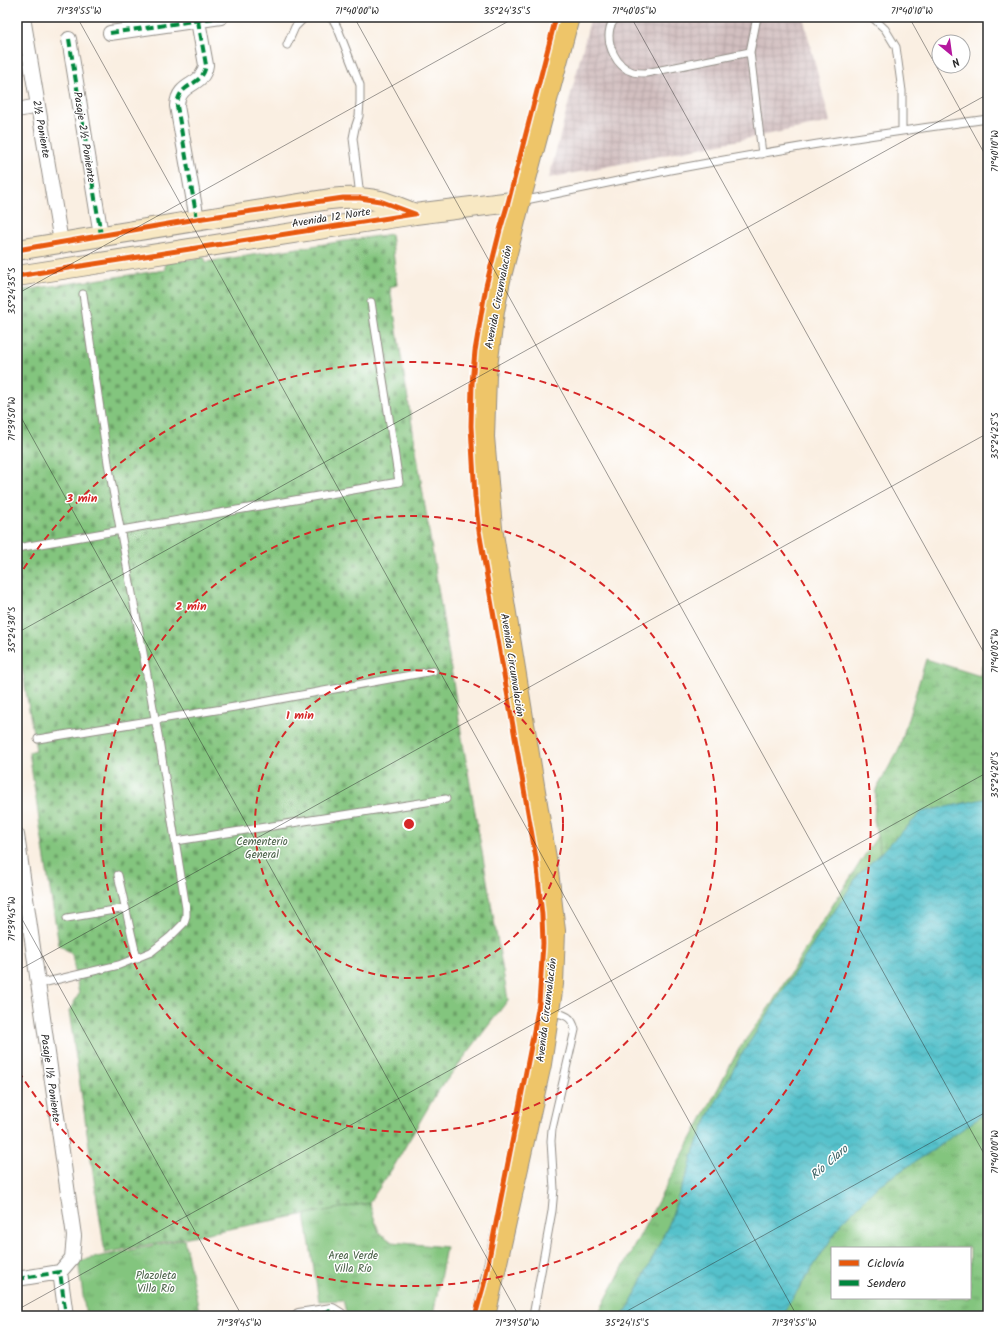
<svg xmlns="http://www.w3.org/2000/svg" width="1005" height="1333" font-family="Kalam,sans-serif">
<defs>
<pattern id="industrial-grid" width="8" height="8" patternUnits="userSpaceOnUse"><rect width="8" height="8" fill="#d2bfc0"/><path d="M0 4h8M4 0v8" fill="none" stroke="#b4a4a5"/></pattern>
<pattern id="grass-tufts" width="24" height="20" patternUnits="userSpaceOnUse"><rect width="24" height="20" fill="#83c57e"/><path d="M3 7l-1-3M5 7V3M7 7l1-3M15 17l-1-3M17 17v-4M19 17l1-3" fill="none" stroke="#6ba067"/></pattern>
<pattern id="wetland-marsh" width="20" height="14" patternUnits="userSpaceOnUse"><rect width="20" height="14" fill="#83c57e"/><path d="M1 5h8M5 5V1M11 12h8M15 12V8" fill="none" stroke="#6ba067"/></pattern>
<pattern id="cemetery-stones" width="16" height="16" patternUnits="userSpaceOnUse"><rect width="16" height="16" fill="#83c57e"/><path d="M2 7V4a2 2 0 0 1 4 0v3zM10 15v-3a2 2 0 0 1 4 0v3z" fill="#6ba067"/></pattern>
<pattern id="water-waves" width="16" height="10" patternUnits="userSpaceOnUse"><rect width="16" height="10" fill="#54c1cb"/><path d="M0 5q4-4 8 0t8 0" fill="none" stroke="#469da5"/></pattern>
</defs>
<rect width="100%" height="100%" fill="#fff"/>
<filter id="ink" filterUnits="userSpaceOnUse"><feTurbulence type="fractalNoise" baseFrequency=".025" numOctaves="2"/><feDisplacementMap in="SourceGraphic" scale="8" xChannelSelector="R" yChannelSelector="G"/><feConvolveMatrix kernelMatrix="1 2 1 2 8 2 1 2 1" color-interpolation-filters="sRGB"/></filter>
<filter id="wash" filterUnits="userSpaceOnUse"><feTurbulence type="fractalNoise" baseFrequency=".012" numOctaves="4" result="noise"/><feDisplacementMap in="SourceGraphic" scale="16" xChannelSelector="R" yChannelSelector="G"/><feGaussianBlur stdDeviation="0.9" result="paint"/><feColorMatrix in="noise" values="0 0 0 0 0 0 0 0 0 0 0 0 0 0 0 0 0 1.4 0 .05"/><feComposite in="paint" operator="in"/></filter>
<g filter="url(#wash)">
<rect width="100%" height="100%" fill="#faefe2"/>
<!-- industrial -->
<path fill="url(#industrial-grid)" d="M591 17H803L830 122 549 178Z"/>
<!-- grass -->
<path fill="url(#grass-tufts)" stroke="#577854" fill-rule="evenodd" d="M988 663V1316H597L739 1049 772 1003 820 925ZM832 1248H970V1298H832Z
M369 1203 379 1232 392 1242 446 1247 433 1316H347L343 1300 319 1301 305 1214Z
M184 1239 200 1316H86L78 1261Z"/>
<!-- wetland -->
<path fill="url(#wetland-marsh)" stroke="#577854" d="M988 636V814L884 872 874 820 876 790 899 749 926 659 980 676Z"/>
<!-- cemetery -->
<path fill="url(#cemetery-stones)" stroke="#577854" d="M391 234 397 285 390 287 462 738 508 1000 436 1094 394 1166 369 1203 296 1216 105 1253 69 1011 79 994 72 954 59 945 44 853 29 752 36 750 17 639V291L165 270V263L204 257 206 262Z"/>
<!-- water -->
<path fill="url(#water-waves)" stroke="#40767b" d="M988 798V1111L929 1153 879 1185 843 1221 781 1316H622L630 1305 669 1224 679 1194 689 1169 694 1150 709 1115 740 1057 858 875 922 812Z"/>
</g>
<g filter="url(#ink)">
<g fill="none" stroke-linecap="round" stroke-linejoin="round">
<defs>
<path id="service" d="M329 17 334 21 338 29 360 85V102L359 116 355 128 353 138 360 196
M617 17C614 20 611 24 610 28 606 44 616 67 633 72 637 73 642 73 646 73L750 52
M757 17 750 52 762 154
M872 17 885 29 896 47 902 91V131
M287 45 295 27 305 17
M521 201C571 191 621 180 670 170 775 150 882 133 988 119
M17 548 399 482 371 302
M38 739 247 705 433 671
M176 841 446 799
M118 875 137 959
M67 918 126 908
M38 984 119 965 151 952 170 937 184 923 186 916V908L159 740 108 463 83 294
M533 1316 552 1211 554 1189 551 1141 552 1129 575 1030C572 1015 564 1015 550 1011"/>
<path id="minor" d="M23 17 61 242
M110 33 221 17
M69 39 101 235
M17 110 38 106
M197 219 177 106C178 81 203 88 206 65L198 21
M17 835 74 1236 72 1258 60 1272 66 1316
M17 1279 60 1272
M299 1316 332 1311 340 1316"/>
<path id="secondary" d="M17 250 330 199C346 197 364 197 380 201 391 204 402 209 413 213
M17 276 415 214 519 201"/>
<path id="primary" d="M484 1316 540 1064 552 984 554 931 547 871 491 528 483 437 485 375 493 311 499 280 519 201 568 17"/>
</defs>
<!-- service casing -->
<use href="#service" stroke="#928d86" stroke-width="9"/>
<!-- minor casing -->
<use href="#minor" stroke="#928d86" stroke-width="16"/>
<!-- secondary casing -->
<use href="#secondary" stroke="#928d86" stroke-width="22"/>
<!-- primary casing -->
<use href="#primary" stroke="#928d86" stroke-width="24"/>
<!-- service -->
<use href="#service" stroke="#fff" stroke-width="7"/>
<!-- minor -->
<use href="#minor" stroke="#fff" stroke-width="14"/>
<!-- secondary -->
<use href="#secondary" stroke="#f8e8c3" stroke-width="20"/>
<!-- primary -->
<use href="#primary" stroke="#eec569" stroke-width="22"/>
<!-- quiet -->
<path stroke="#00873e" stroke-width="4" stroke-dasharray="8 4" stroke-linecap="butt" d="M110 33 221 17
M69 39 101 235
M197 219 177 106C178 81 203 88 206 65L198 21
M17 1279 60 1272 66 1316
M299 1316 332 1311 340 1316"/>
<defs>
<path id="cycleway" d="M17 250 197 219 343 198H360L380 201 415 214
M17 276 414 214
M475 1316 484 1284 534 1031 539 1004 543 944 542 915 536 858 479 531 475 497 471 426 472 384 475 351 486 286 500 230 508 203 556 17"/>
</defs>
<!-- cycleway casing -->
<use href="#cycleway" stroke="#fff" stroke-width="8"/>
<!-- cycleway -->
<use href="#cycleway" stroke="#e8590c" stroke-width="5"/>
</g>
</g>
<!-- ticks -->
<path fill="none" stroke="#2b2b2b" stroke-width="1" stroke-opacity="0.45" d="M77 17 797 1316M354 17 988 1161M631 17 988 660M909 17 988 160M17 294 516 17M17 410 519 1316M17 633 988 94M17 910 242 1316M17 971 988 433M17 1310 988 772M618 1316 988 1111"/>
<!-- distance rings -->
<g fill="none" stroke="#d62828" stroke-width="2" stroke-dasharray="7 5">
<circle cx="409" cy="824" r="154"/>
<circle cx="409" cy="824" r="308"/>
<path d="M17 579A462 462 0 1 1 17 1069"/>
</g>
<g text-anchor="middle" stroke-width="3" stroke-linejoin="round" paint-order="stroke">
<!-- street labels -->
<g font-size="11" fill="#2b2b2b" stroke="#fff">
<text transform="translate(42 129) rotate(80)" y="4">2½ Poniente</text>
<text transform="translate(85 137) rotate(81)" y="4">Pasaje 2½ Poniente</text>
<text transform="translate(331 217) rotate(-9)" y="4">Avenida 12 Norte</text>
<text transform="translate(498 297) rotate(-79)" y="4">Avenida Circunvalación</text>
<text transform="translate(513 665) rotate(81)" y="4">Avenida Circunvalación</text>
<text transform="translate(546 1010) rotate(-83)" y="4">Avenida Circunvalación</text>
<text transform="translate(51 1078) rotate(82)" y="4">Pasaje 1½ Poniente</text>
</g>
<!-- park labels -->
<g font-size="11" fill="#4a6148" stroke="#fff">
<text x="262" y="845">Cementerio<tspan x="262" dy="13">General</tspan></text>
<text x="353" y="1259">Area Verde<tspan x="353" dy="13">Villa Río</tspan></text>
<text x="156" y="1279">Plazoleta<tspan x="156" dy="13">Villa Río</tspan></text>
</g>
<!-- water labels -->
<g font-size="12" font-style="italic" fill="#396063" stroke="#fff">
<text transform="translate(829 1162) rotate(-41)" y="4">Río Claro</text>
</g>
</g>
<circle cx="409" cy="824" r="6" fill="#d62828" stroke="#fff" stroke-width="2"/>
<g font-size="12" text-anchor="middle" font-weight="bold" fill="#d62828" stroke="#fff" stroke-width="3" stroke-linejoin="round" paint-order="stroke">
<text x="82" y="502">3 min</text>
<text x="191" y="610">2 min</text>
<text x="300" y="719">1 min</text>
</g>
<!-- margin -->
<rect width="1005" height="1333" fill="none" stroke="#fff" stroke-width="44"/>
<!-- legend -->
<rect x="831" y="1247" width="140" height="52" fill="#ffffff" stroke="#aaaaaa"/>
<rect x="839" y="1260" width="20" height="6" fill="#e8590c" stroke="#aaaaaa"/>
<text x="867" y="1267" font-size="12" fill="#2b2b2b">Ciclovía</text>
<rect x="839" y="1280" width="20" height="6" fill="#00873e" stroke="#aaaaaa"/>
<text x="867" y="1287" font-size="12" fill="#2b2b2b">Sendero</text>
<!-- north arrow -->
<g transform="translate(951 54) rotate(151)"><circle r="19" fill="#ffffff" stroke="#aaaaaa"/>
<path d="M0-3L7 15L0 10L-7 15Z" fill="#b5179e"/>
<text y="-6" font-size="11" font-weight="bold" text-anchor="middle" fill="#2b2b2b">N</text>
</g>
<rect x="22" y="22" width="961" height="1289" fill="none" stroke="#2b2b2b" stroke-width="1.5"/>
<g font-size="10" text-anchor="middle" fill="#2b2b2b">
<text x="79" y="14">71°39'55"W</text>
<text x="357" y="14">71°40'00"W</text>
<text x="507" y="14">35°24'35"S</text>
<text x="634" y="14">71°40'05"W</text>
<text x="912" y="14">71°40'10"W</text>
<text transform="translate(994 151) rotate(-90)" y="4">71°40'10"W</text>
<text transform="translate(11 291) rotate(-90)" y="4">35°24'35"S</text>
<text transform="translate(11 419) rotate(-90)" y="4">71°39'50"W</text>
<text transform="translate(994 436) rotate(-90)" y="4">35°24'25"S</text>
<text transform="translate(11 630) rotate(-90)" y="4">35°24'30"S</text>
<text transform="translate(994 651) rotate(-90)" y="4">71°40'05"W</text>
<text transform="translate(994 775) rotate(-90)" y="4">35°24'20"S</text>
<text transform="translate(11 919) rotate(-90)" y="4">71°39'45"W</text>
<text transform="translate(994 1152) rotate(-90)" y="4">71°40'00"W</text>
<text x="239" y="1326">71°39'45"W</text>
<text x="517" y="1326">71°39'50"W</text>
<text x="627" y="1326">35°24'15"S</text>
<text x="794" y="1326">71°39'55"W</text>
</g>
</svg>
